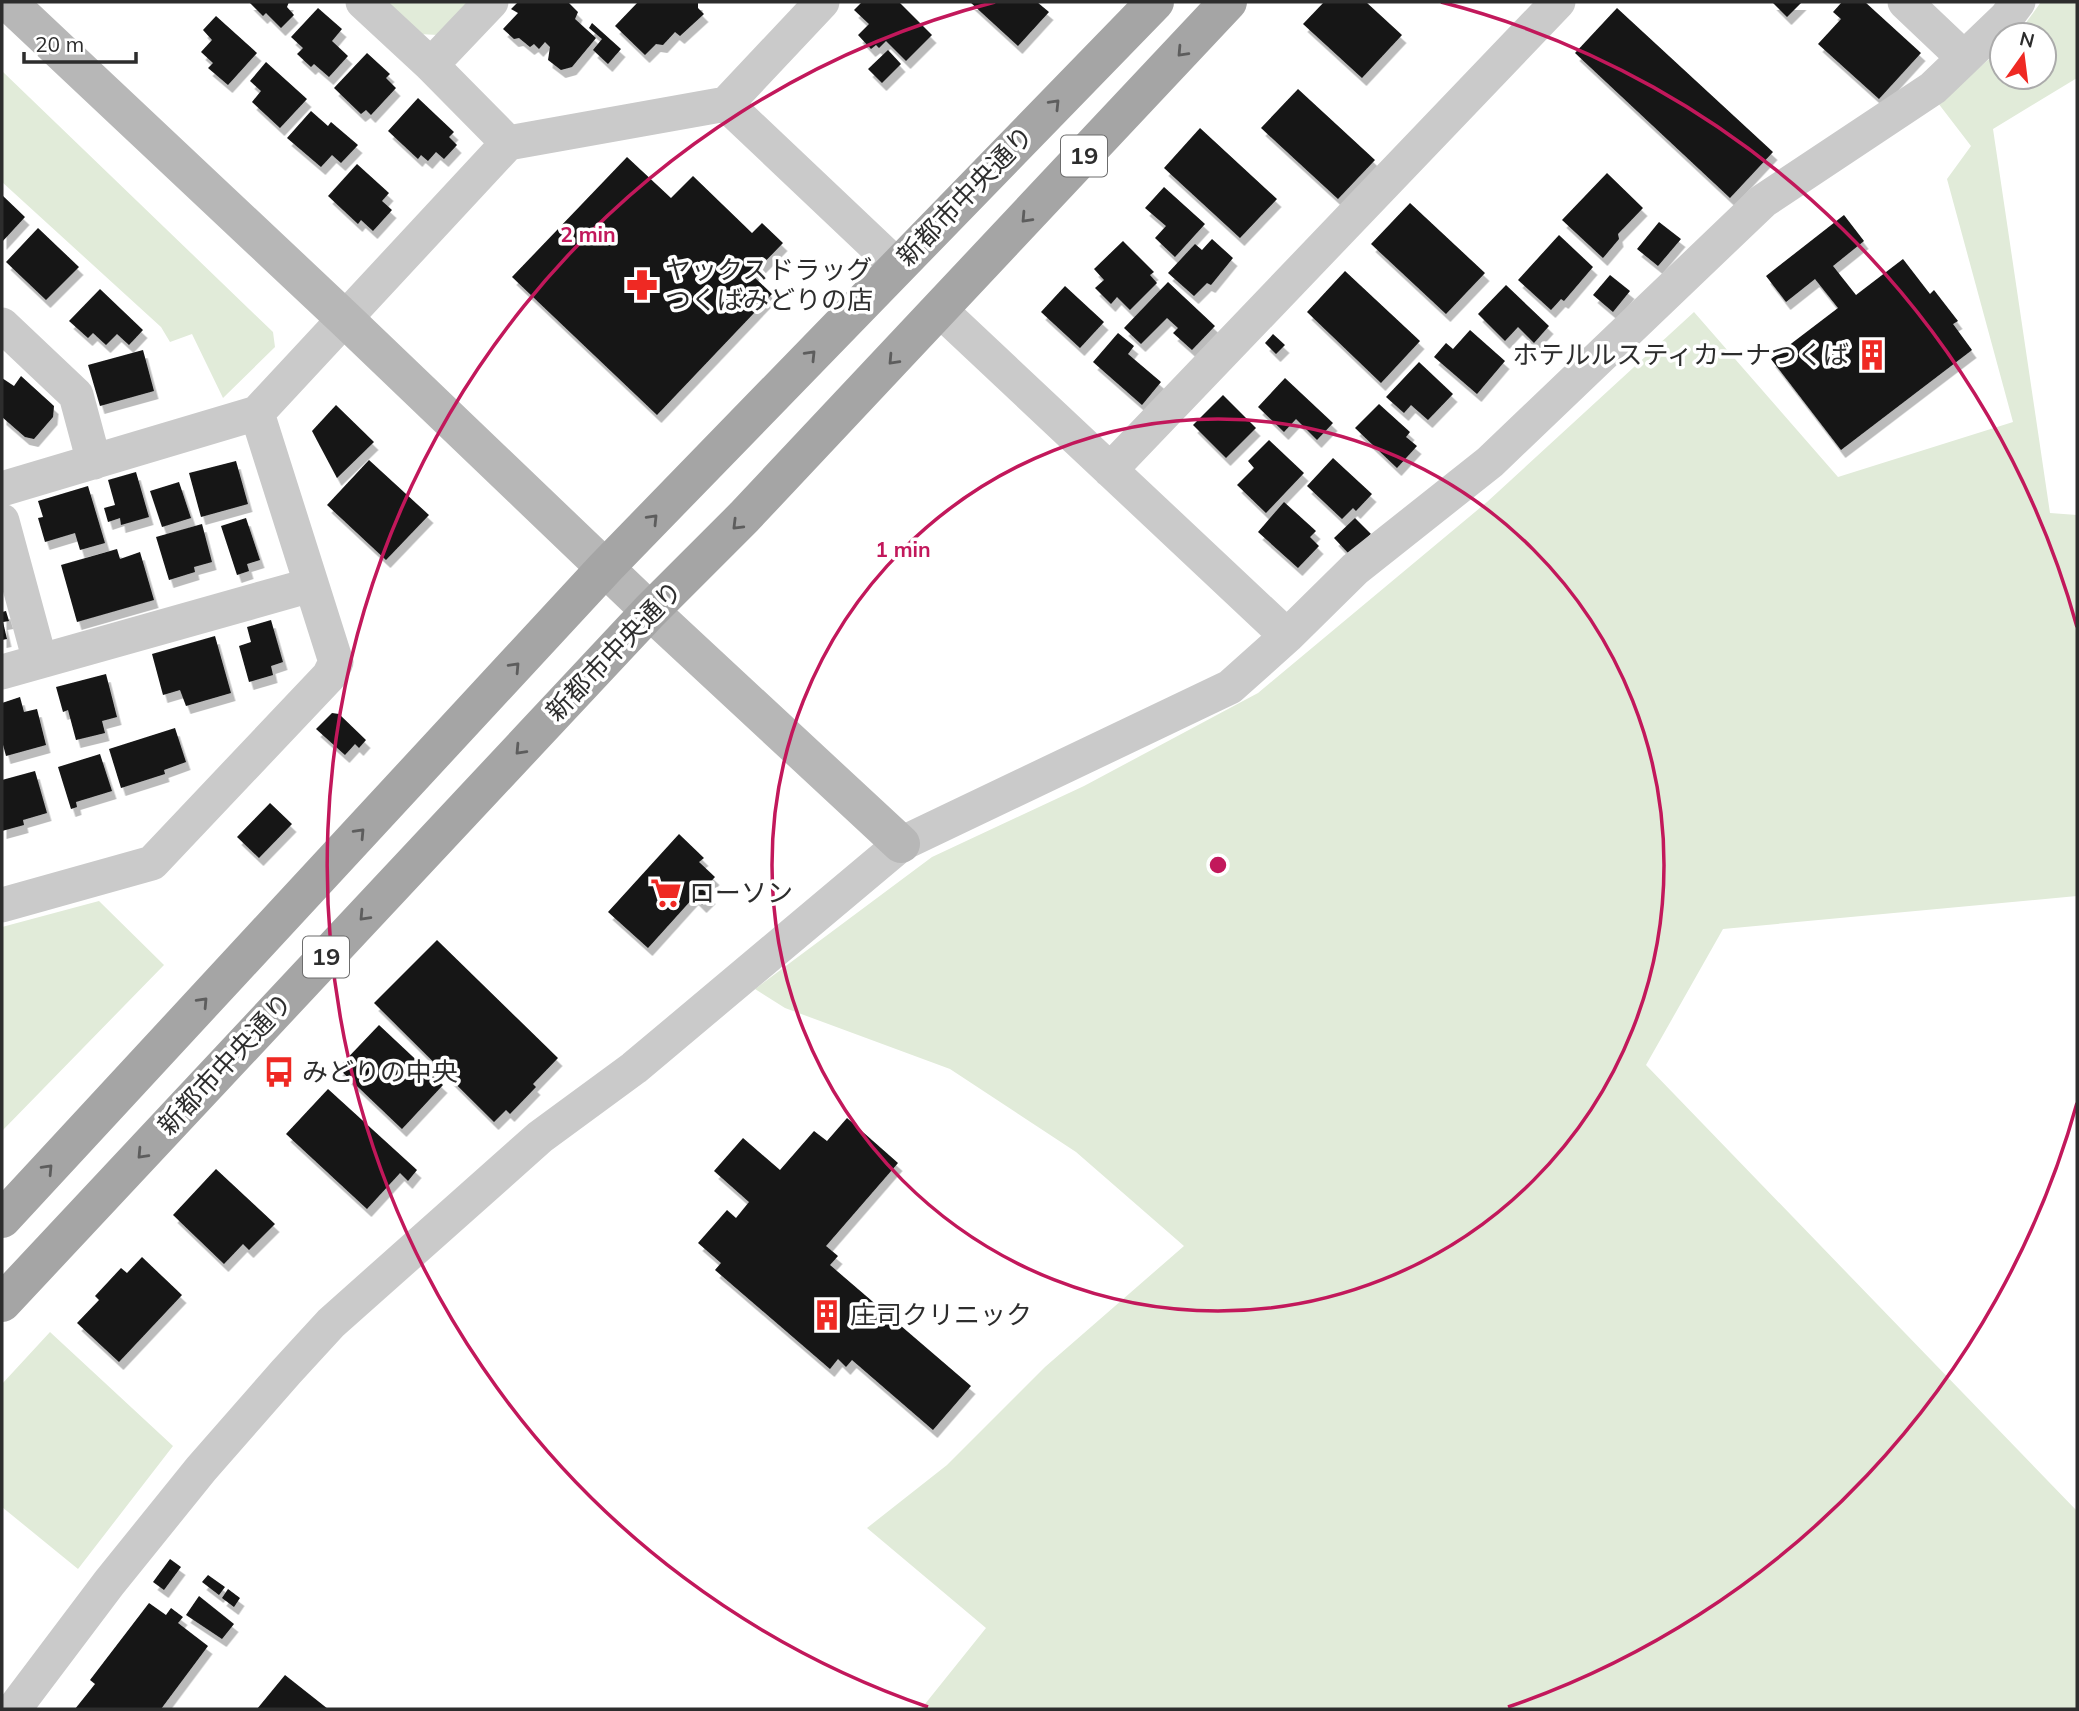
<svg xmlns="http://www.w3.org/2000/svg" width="2079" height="1711" font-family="Mulish,'Noto Sans JP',sans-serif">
<defs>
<filter id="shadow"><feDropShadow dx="4.5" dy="8" stdDeviation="0" flood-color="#0004"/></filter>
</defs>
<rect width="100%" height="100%" fill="#fff"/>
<!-- green -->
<path fill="#e1ebd9" d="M385 2H470L438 35 419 34Z
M2041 2H2077V78L1993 129 2050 513 2077 515V896L1723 929 1646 1065 2077 1511V1709H921L986 1628 867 1528 947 1465 1045 1367 1184 1246 1076 1152 950 1069 785 1008 755 989 932 857 1084 786 1258 693 1487 502 1694 312 1838 477 2013 422 1947 179 1971 146 1938 103 2002 48V77H2044V35H2017Z
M2 71 273 332 275 347 223 398 192 334 170 342 161 327 2 182Z
M99 901 164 965 2 1131V927Z
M50 1332 173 1446 78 1569 2 1507V1384Z"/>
<!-- building -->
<path fill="#141414" filter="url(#shadow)" d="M249 2H289L287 7 294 15 281 28 266 13 263 16Z
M518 2H568L578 12 575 19 596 38 572 67 561 70 548 60 550 47 545 42 539 49 534 44 530 47 519 38 514 39 503 29 518 13 511 9Z
M638 2H698V8L704 14 680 36 675 32 663 45 656 44 645 55 615 26Z
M862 2H899L932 35 906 61 886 41 879 48 876 45 871 49 858 35 869 24 854 10Z
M970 2H1037L1049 12 1018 46Z
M1324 2H1366L1402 35 1362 78 1303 24Z
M1772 2H1802L1787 17Z
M1842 2H1865L1921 53 1879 99 1818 44 1841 19 1833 12Z
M318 8 342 29 332 41 348 56 329 77 314 64 311 67 297 54 303 48 291 37Z
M1617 8 1773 152 1730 198 1575 53Z
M216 16 257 53 228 85 208 68 213 63 201 52 212 40 203 30Z
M592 23 621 49 608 64 593 50 602 39 589 28Z
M888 50 901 64 882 83 868 69Z
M367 53 390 74 386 78 396 88 371 115 366 110 361 114 334 88Z
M266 62 307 99 280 128 252 102 261 91 250 81Z
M1298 89 1375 160 1338 199 1261 128Z
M418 98 454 132 449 137 457 145 444 159 436 152 428 161 421 155 418 159 388 131Z
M311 111 328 126 331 122 358 145 341 163 332 155 321 167 287 138Z
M1200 128 1277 199 1240 238 1164 168Z
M627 157 671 198 693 176 752 233 762 223 783 243 752 275 772 294 657 415 512 277Z
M357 164 389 193 382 201 392 210 373 231 361 220 358 224 328 196Z
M1607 173 1643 208 1618 234 1619 239 1603 258 1562 220Z
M1164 187 1205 224 1175 257 1155 238 1166 226 1145 208Z
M2 195 25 217 2 242Z
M1410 203 1485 273 1446 314 1371 244Z
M1844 215 1864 241 1833 266 1856 295 1903 259 1930 294 1934 290 1958 321 1953 324 1972 350 1841 450 1771 359 1838 308 1815 279 1786 302 1766 276Z
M1659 222 1681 239 1658 266 1637 249Z
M38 228 79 267 46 300 6 262Z
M1559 235 1593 267 1564 301 1561 299 1551 310 1518 280Z
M1212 239 1233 258 1211 285 1207 283 1194 296 1168 273 1195 244 1202 250Z
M1123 241 1154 272 1150 275 1157 283 1130 310 1117 297 1111 304 1095 288 1104 280 1094 269Z
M1345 271 1420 341 1381 383 1307 312Z
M1610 275 1630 291 1613 312 1593 295Z
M1168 282 1215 326 1192 350 1173 333 1178 328 1167 318 1141 344 1124 328Z
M1506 285 1549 326 1534 343 1518 327 1505 341 1478 314Z
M1065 286 1104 322 1080 348 1041 312Z
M100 289 143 330 129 345 117 334 106 345 93 333 88 338 69 321Z
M1470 330 1505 361 1477 394 1434 357 1446 343 1453 349Z
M1118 333 1134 346 1128 354 1161 382 1142 405 1093 362Z
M1273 334 1285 345 1276 354 1265 343Z
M143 350 154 391 100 406 88 365Z
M1419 362 1453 394 1428 420 1411 405 1404 413 1386 397Z
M21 376 54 406 53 417 34 439 25 437 2 417V378L14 386Z
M1285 378 1333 423 1317 440 1296 419 1284 432 1258 407Z
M1223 395 1256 428 1226 458 1193 425Z
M1379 404 1410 432 1406 437 1417 446 1397 468 1355 428Z
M336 405 374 442 337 478 312 431Z
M1269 440 1304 473 1266 513 1237 485 1254 468 1248 461Z
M1333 458 1372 494 1356 511 1353 508 1342 519 1307 486Z
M369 460 429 515 386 560 327 505Z
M236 461 248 504 201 517 189 473Z
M136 472 149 517 121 525 120 518 108 522 104 508 115 505 108 480Z
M179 482 191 518 162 527 150 491Z
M88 486 105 543 80 550 75 533 45 542 38 518 43 517 38 501Z
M1284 502 1316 531 1310 537 1319 546 1298 568 1258 532Z
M246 518 260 560 247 564 249 571 237 575 221 526Z
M1355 518 1371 534 1349 554 1334 538Z
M202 524 212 562 194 567 195 572 169 580 156 537Z
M117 549 120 559 140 552 154 600 77 622 61 565Z
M6 611 9 621 3 622 7 639 2 640V612Z
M271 620 283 662 271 666 273 675 249 682 239 646 251 642 247 627Z
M215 636 231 693 186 706 180 690 163 695 152 654Z
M106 674 117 717 102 721 105 733 76 740 68 710 63 712 56 687Z
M20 697 24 712 37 709 46 745 6 756 2 741V703Z
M332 713 339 714 366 740 359 748 355 744 345 755 316 729Z
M175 728 186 762 164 770 165 774 121 788 109 749Z
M100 754 112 791 76 802 77 807 71 809 58 767Z
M35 771 47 813 23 820 24 825 2 831V780Z
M270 803 292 824 259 858 237 837Z
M679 834 704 858 699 862 715 877 703 890 711 896 702 905 694 897 648 948 608 912Z
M437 940 558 1058 533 1084 536 1087 510 1114 506 1110 494 1122 374 1003Z
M379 1025 443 1085 402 1129 338 1068Z
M328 1089 417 1170 408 1181 400 1173 367 1209 286 1134Z
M847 1118 898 1163 826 1246 838 1256 830 1265 971 1386 933 1430 852 1360 846 1367 838 1359 830 1369 715 1270 721 1263 698 1243 727 1210 736 1218 749 1202 714 1171 743 1138 780 1170 814 1131 827 1141Z
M216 1169 275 1224 249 1250 243 1244 224 1264 173 1215Z
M142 1257 182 1295 119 1362 77 1323 99 1300 95 1296 121 1268 127 1273Z
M170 1559 181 1567 164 1590 153 1582Z
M208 1575 225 1587 219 1595 202 1582Z
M228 1589 240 1598 234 1607 222 1598Z
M199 1596 234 1624 222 1639 186 1615Z
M149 1603 166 1615 171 1608 183 1617 178 1623 208 1646 161 1709H75L95 1684 90 1680Z
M285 1675 328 1709H257Z"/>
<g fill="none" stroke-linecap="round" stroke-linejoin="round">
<!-- street -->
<path stroke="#cacaca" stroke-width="35" d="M363 2 431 65 508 143
M1905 2 1964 58
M431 65 491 2
M726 104 822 2
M940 310 1287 636
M2 325 76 395 94 462
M1110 470 1558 2
M2 489 257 413 508 143 726 104 897 266
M2 521 40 661
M2 672 311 585
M2 905 152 863 329 676 336 662 257 413
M14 1709 109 1583 201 1469 286 1372 331 1323 540 1137 634 1068 901 844 1230 687 1287 636 1355 569 1490 462 1763 201 1933 88 2006 18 2018 2"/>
<!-- secondary -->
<path stroke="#b7b7b7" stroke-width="38" d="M8 2 345 319 650 611 901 844"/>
<!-- primary -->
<path stroke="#a5a5a5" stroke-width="38" d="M2 1219 605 568 1155 2
M2 1303 650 611 744 517 1228 2"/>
</g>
<!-- one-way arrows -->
<defs><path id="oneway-chevron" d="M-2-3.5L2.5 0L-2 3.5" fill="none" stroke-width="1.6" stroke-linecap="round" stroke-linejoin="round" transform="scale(1.75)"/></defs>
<g stroke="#5d5d5d">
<use href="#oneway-chevron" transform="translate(1182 52) rotate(133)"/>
<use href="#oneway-chevron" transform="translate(1055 104) rotate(-46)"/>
<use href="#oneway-chevron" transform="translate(1026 218) rotate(133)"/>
<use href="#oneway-chevron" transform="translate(811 355) rotate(-46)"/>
<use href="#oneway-chevron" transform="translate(893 360) rotate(133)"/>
<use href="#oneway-chevron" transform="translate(653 519) rotate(-46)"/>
<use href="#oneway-chevron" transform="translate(737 525) rotate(135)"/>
<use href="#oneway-chevron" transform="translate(515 667) rotate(-47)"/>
<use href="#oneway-chevron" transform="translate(520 750) rotate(133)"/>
<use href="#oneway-chevron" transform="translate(360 833) rotate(-47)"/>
<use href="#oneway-chevron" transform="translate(364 916) rotate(133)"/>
<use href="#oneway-chevron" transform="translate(203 1002) rotate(-47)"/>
<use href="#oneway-chevron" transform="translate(142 1154) rotate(133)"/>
<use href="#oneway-chevron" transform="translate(48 1169) rotate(-47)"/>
</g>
<!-- distance rings -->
<g fill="none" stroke="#c2185b" stroke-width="3.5">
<circle cx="1218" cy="865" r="446"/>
<path d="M2077 1103A891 891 0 0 1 1508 1707M928 1707A891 891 0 0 1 995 2M1441 2A891 891 0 0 1 2077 627"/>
</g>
<!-- icons -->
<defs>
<symbol id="pharmacy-bare" viewBox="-9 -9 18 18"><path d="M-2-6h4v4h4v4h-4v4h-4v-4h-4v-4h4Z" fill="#ef2923" stroke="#fff" stroke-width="2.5" paint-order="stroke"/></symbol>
<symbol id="building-bare" viewBox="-9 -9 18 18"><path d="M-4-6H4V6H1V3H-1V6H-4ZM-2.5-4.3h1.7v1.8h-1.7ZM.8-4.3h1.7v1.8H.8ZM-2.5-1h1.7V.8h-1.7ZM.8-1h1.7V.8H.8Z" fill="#ef2923" stroke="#fff" stroke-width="2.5" paint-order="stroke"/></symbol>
<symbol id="supermarket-bare" viewBox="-9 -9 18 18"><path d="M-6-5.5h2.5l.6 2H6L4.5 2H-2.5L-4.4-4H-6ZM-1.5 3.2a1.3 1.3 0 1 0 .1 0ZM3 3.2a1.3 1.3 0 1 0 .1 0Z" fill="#ef2923" stroke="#fff" stroke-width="2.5" paint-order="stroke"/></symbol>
<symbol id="bus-bare" viewBox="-9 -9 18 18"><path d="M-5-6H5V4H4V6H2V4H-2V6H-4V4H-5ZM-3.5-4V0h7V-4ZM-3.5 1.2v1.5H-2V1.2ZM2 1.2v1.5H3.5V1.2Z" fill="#ef2923" stroke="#fff" stroke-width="2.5" paint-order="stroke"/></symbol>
</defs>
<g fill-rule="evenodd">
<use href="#pharmacy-bare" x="620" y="263" width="44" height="44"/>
<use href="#building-bare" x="1850" y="333" width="44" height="44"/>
<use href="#supermarket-bare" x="644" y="871" width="44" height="44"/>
<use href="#bus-bare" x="257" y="1050" width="44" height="44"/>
<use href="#building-bare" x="805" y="1293" width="44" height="44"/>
</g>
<g text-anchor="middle" stroke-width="7" stroke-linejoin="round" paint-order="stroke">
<!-- shield labels -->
<g fill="#fff" stroke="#6c6c6c" stroke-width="2">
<rect x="1061" y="135.5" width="46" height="41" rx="5"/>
<rect x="303" y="936.5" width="46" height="41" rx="5"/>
</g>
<g font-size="24" font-weight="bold" fill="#2d2d2d">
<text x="1084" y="164">19</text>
<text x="326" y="965">19</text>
</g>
<!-- street labels -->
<g font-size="26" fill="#2d2d2d" stroke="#fff">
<text transform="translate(965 196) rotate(-46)" y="9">新都市中央通り</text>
<text transform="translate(614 651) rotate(-46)" y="9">新都市中央通り</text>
<text transform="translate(225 1064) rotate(-47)" y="9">新都市中央通り</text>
</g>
<!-- poi labels -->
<g font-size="26" fill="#2d2d2d" stroke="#fff" text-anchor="start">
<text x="665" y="279">ヤックスドラッグ<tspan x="665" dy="30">つくばみどりの店</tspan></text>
<text x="1849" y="364" text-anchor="end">ホテルルスティカーナつくば</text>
<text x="689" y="902">ローソン</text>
<text x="302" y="1081">みどりの中央</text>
<text x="850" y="1324">庄司クリニック</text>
</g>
</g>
<circle cx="1218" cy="865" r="10" fill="#c2185b" stroke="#fff" stroke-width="3.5"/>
<g font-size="21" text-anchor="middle" font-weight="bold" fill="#c2185b" stroke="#fff" stroke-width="7" stroke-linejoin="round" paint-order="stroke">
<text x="588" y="242">2 min</text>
<text x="903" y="557">1 min</text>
</g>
<!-- border -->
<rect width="2079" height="1711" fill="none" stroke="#2d2d2d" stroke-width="7"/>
<!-- north arrow -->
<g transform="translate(2023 56) rotate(14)"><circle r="33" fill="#ffffff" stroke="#ababab" stroke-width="2"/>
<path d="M0-5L12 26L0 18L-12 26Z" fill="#ef2923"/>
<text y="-10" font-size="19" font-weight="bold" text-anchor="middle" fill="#2d2d2d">N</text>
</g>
<!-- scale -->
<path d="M24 52v10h112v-10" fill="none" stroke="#2d2d2d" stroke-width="3.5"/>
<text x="35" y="52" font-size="21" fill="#2d2d2d" stroke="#ffffff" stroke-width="5" paint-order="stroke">20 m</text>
</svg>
